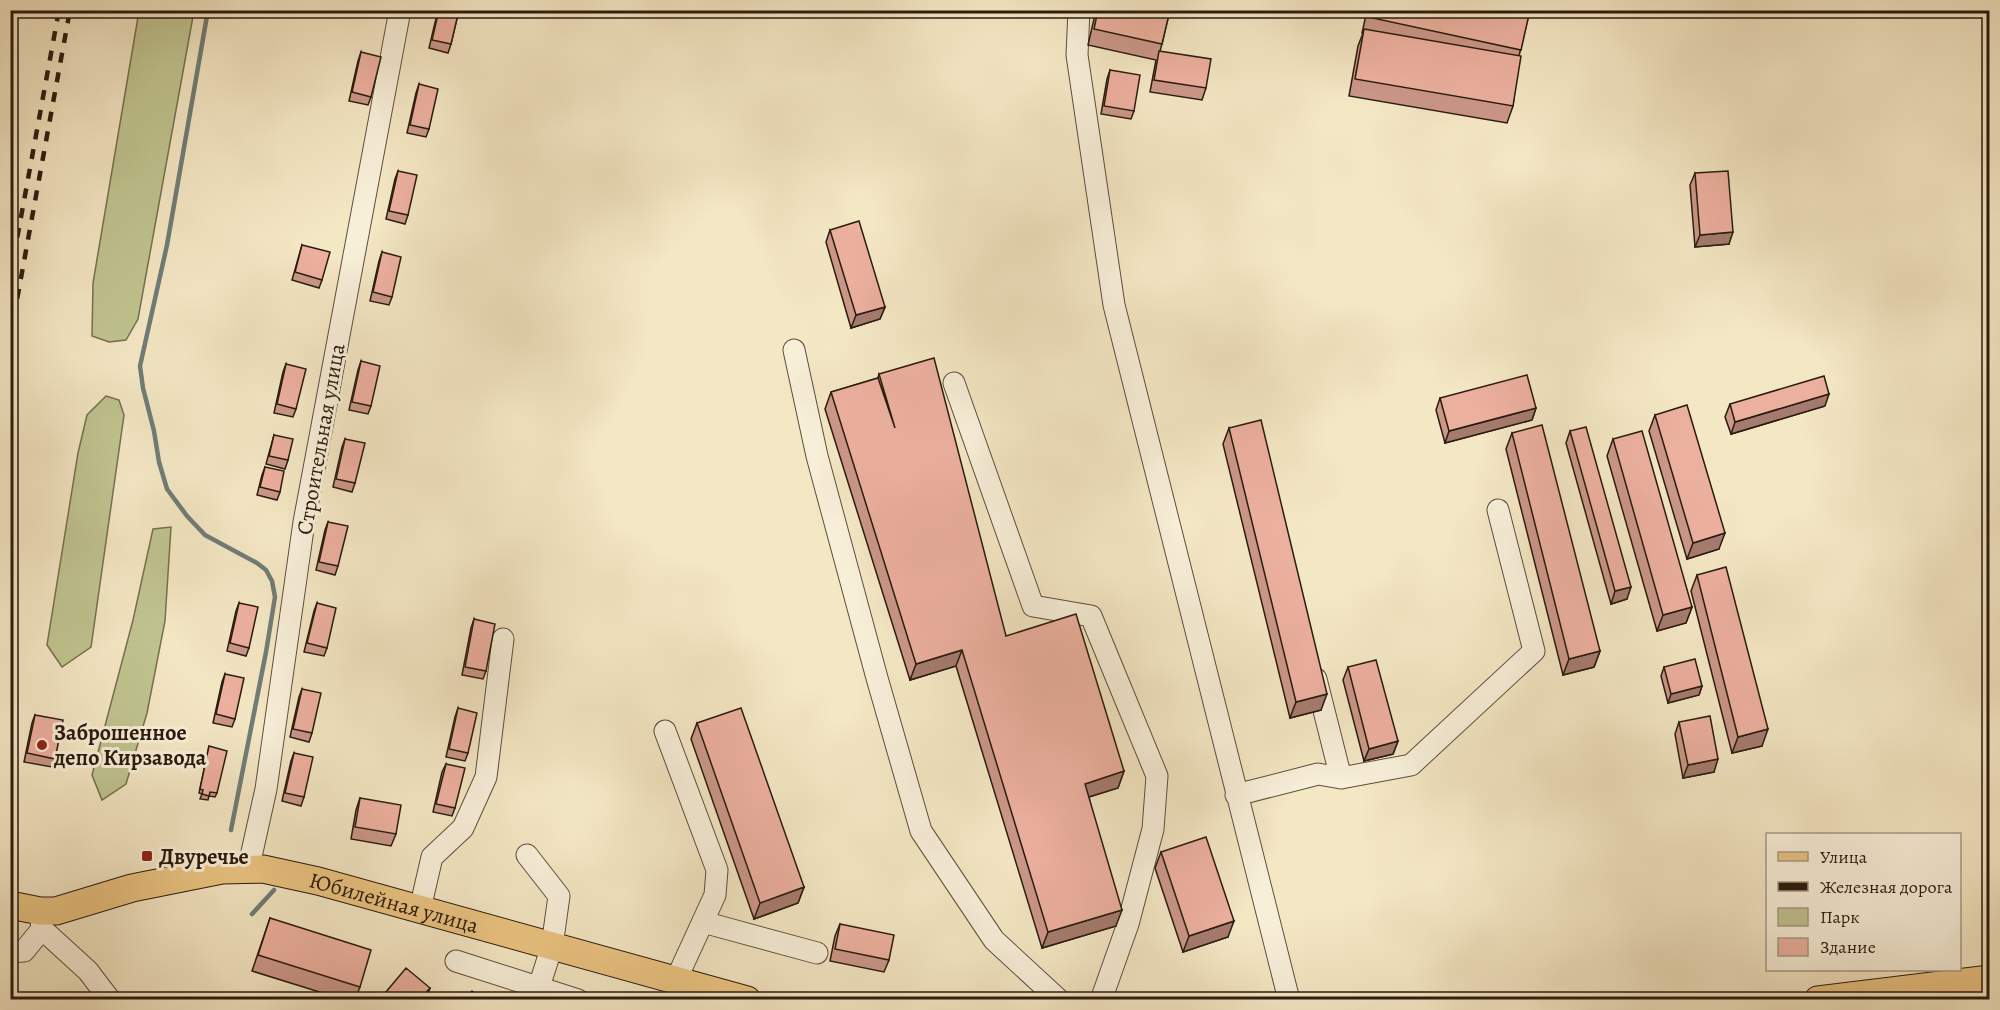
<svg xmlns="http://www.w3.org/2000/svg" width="2000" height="1010" font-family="Alegreya,serif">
<rect width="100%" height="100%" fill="#f4e7c4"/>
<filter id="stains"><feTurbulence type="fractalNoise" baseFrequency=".00333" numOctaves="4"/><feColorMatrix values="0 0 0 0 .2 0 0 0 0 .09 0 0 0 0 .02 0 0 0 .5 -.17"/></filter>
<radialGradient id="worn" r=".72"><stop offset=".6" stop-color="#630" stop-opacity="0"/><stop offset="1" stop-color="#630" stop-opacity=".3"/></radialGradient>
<!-- green -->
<path fill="#c0c490" stroke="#757050" stroke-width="1.5" d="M139 11H194L138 319 126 340 109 342 92 336 93 283Z
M106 396 119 400 124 415 91 647 62 667 47 645 78 453 87 415Z
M171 527 165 621 147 713 126 784 102 800 92 775 133 620 153 529Z"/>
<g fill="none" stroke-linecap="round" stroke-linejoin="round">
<!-- stream -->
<path stroke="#707d77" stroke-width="4.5" d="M208 10 167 245 140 366 143 388 154 431 159 462 167 489 187 516 205 535 257 563 266 570 272 581 275 597 266 652 231 830
M252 914 274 890"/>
<defs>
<path id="minor" d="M1079 10 1077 55 1114 305 1289 1000
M794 350 817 456 877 678 921 831 994 940 1059 1000
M954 383 1033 606 1091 616 1157 776 1153 829 1128 924 1101 1000
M1316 679 1341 778
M665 731 717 870 715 895 676 980
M1236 795 1318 774 1341 778 1411 765 1534 651 1498 510
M527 855 559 896 552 946 539 987
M248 870 266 789 304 522 400 10
M420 909 432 857 463 828 486 777 503 639
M40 911 42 929 88 971 110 1000
M703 922 817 953
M10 952 24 951 42 929
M456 961 578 1000"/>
<g id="major">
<path id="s1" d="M10 905 40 911H56L132 888 222 870 263 869 318 881 747 1000"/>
<path d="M1818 1000 1990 979"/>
</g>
</defs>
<!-- minor casing -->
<use href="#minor" stroke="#5c4e3c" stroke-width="23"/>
<!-- major casing -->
<use href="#major" stroke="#2a1b0f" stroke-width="29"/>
<!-- minor -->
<use href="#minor" stroke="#f8efd9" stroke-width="21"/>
<!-- major -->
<use href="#major" stroke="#eac482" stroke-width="27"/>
<!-- rail -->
<path stroke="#2a1b0f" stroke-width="4.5" stroke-dasharray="10 10" stroke-linecap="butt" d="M10 277 59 10
M10 338 70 10"/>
</g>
<!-- wall -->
<path fill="#cb9789" stroke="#2a1b0f" stroke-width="1.5" d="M438 10H459L451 44 448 53 429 48Z
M1096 10H1170L1162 44 1160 51 1206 88 1202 100 1150 92 1156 60 1088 45Z
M1367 10H1530L1519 56 1513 106 1507 123 1349 96 1358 46 1363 33H1362Z
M361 52 371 97 368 105 349 101 358 61Z
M1110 70 1134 111 1131 119 1101 114 1107 79Z
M419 84 429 129 426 137 407 133 416 93Z
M398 171 408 215 405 224 386 219 395 179Z
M1695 173 1729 244 1695 247 1690 185Z
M830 230 885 307 880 319 851 328 826 242Z
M302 245 322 280 319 288 292 280Z
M382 252 392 297 389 305 370 301 379 261Z
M361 361 371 406 368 414 349 410 358 370Z
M286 364 296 409 293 417 274 413 283 372Z
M879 374 1006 636 1124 771 1118 788 1089 797 1116 926 1042 948 956 666 910 680 825 409 831 392 878 378Z
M1440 398 1536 408 1532 420 1445 443 1436 410Z
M1730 404 1825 406 1731 434 1725 417Z
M1655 415 1719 549 1687 559 1649 431Z
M1229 428 1321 710 1290 718 1223 444Z
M1570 431 1627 599 1611 604 1566 443Z
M1512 433 1600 651 1594 667 1563 675 1506 449Z
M274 435 288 460 285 469 266 464Z
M345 439 355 483 352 492 333 487 342 447Z
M1613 439 1692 607 1686 623 1657 631 1607 456Z
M265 467 280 492 277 500 257 495 262 475Z
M328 522 338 566 335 575 316 570 325 530Z
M1697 575 1762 746 1732 753 1691 591Z
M239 603 249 648 246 656 227 651 236 611Z
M317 603 327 648 324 656 304 652 314 611Z
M474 619 486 671 483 679 462 675 471 628Z
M1348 667 1398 741 1393 754 1364 761 1343 680Z
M1664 667 1702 686 1699 695 1668 703 1661 676Z
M225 674 235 719 232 727 213 723 222 682Z
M302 689 312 733 309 742 290 737 299 697Z
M458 708 468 753 465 761 446 757 455 717Z
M35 715 55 759 52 767 24 762 32 723Z
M1679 722 1714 772 1683 778 1675 734Z
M697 723 804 887 798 903 754 919 691 739Z
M209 746 217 793 215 797 209 796 208 800 200 799 202 794 199 793Z
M294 753 304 797 301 806 282 801 291 761Z
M446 764 455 808 452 816 433 812 442 772Z
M360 798 396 834 391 846 351 839 356 810Z
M1161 852 1228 937 1183 952 1155 868Z
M270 918 360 987 355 999H342L252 971Z
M840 924 889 960 884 972 830 961 835 936Z
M430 988 427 996 424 999H384L386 992Z"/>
<!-- shaded-wall -->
<path fill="#a57b6f" stroke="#2a1b0f" stroke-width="1.5" d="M681 10H697L680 14Z
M1733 232 1729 244 1695 247 1700 235Z
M885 307 880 319 851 328 856 315Z
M1829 394 1825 406 1731 434 1735 422Z
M1536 408 1532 420 1445 443 1449 431Z
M1725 533 1719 549 1687 559 1693 543Z
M1631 587 1627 599 1611 604 1615 591Z
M1692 607 1686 623 1657 631 1663 615Z
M962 650 956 666 910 680 916 664Z
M1600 651 1594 667 1563 675 1569 659Z
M1702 686 1699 695 1668 703 1671 694Z
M1327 694 1321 710 1290 718 1296 702Z
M1768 729 1762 746 1732 753 1738 737Z
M1398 741 1393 754 1364 761 1369 749Z
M1718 759 1714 772 1683 778 1688 765Z
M1124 771 1118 788 1079 800 1085 784Z
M804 887 798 903 754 919 760 903Z
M1122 910 1116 926 1042 948 1048 932Z
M1234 921 1228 937 1183 952 1189 936Z
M430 988 427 996 424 999H420Z"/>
<!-- building -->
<path fill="#ecb09f" stroke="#2a1b0f" stroke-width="1.5" d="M439 10H459L451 44 432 40Z
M1098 10H1170L1162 44 1094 29Z
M1369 10H1530L1521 50 1368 17Z
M1364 29 1521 56 1513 106 1355 79Z
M1159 51 1211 59 1206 88 1154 80Z
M361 52 381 57 371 97 352 92Z
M1110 70 1140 75 1134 111 1104 106Z
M419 84 438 89 429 129 410 125Z
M398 171 417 175 408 215 389 211Z
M1728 171 1733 232 1700 235 1695 173Z
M859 221 885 307 856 315 830 230Z
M302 245 330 252 322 280 295 272Z
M382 252 401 257 392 297 373 292Z
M934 358 1006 636 1076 614 1124 771 1085 784 1122 910 1048 932 962 650 916 664 831 392 878 378 895 428 879 374Z
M361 361 380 366 371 406 352 402Z
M286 364 306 369 296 409 277 404Z
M1527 375 1536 408 1449 431 1440 398Z
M1824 376 1829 394 1735 422 1730 404Z
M1687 405 1725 533 1693 543 1655 415Z
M1261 420 1327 694 1296 702 1229 428Z
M1542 425 1600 651 1569 659 1512 433Z
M1586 427 1631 587 1615 591 1570 431Z
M1642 431 1692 607 1663 615 1613 439Z
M274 435 293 439 288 460 269 456Z
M345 439 365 443 355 483 336 479Z
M265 467 284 471 280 492 260 487Z
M328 522 348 526 338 566 319 562Z
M1726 567 1768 729 1738 737 1697 575Z
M239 603 258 607 249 648 230 643Z
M317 603 336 608 327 648 307 643Z
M474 619 495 624 486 671 465 667Z
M1695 659 1702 686 1671 694 1664 667Z
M1376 660 1398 741 1369 749 1348 667Z
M225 674 244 678 235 719 216 714Z
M302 689 321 693 312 733 293 729Z
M458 708 477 713 468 753 449 749Z
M741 708 804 887 760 903 697 723Z
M35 715 63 720 55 759 27 753Z
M1710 716 1718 759 1688 765 1679 722Z
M209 746 227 751 217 793 210 792 209 796 202 794 203 790 200 789Z
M294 753 313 757 304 797 285 793Z
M446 764 465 768 455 808 436 804Z
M360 798 401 805 396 834 355 827Z
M1206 837 1234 921 1189 936 1161 852Z
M270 918 371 950 360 987 258 955Z
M840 924 894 935 889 960 835 949Z
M406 968 430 988 420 999H395L386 992Z
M472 991 483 999H465Z"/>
<!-- markers -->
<g fill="#8f2418" stroke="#f8efd9" stroke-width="2">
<circle cx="42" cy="745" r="6"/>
<rect x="141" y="850" width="12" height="12" rx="3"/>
</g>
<g text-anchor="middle" stroke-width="6" stroke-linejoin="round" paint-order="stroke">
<!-- street labels -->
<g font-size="22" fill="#2a1b0f" stroke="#f8efd9">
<text transform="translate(320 439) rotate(-80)" y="8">Строительная улица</text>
<text dy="8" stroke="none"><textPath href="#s1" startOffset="394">Юбилейная улица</textPath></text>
</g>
<!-- poi labels -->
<g font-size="22" font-weight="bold" fill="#2a1b0f" stroke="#f8efd9" text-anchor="start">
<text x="54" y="740">Заброшенное<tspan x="54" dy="25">депо Кирзавода</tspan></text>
<text x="159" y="864">Двуречье</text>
</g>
</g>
<!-- margin -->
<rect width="2000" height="1010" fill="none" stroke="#f4e7c4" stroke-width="36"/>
<rect x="12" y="12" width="1976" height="986" fill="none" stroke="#2a1b0f" stroke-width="3"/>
<rect x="18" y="18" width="1964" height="974" fill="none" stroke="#2a1b0f" stroke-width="1.5"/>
<!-- legend -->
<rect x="1766" y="833" width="195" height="138" fill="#f8efd9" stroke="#a69a88" stroke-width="1.5"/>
<rect x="1778" y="852" width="30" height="9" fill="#eac482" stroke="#a69a88" stroke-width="1.5"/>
<text x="1820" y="863" font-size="18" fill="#2a1b0f">Улица</text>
<rect x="1778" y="882" width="30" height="9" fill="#2a1b0f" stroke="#a69a88" stroke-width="1.5"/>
<text x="1820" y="893" font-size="18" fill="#2a1b0f">Железная дорога</text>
<rect x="1778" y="908" width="30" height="18" fill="#c0c490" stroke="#a69a88" stroke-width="1.5"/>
<text x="1820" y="923" font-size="18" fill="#2a1b0f">Парк</text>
<rect x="1778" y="938" width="30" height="18" fill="#ecb09f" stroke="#a69a88" stroke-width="1.5"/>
<text x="1820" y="953" font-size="18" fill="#2a1b0f">Здание</text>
<rect width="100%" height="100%" filter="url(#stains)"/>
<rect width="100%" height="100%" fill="url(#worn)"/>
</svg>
